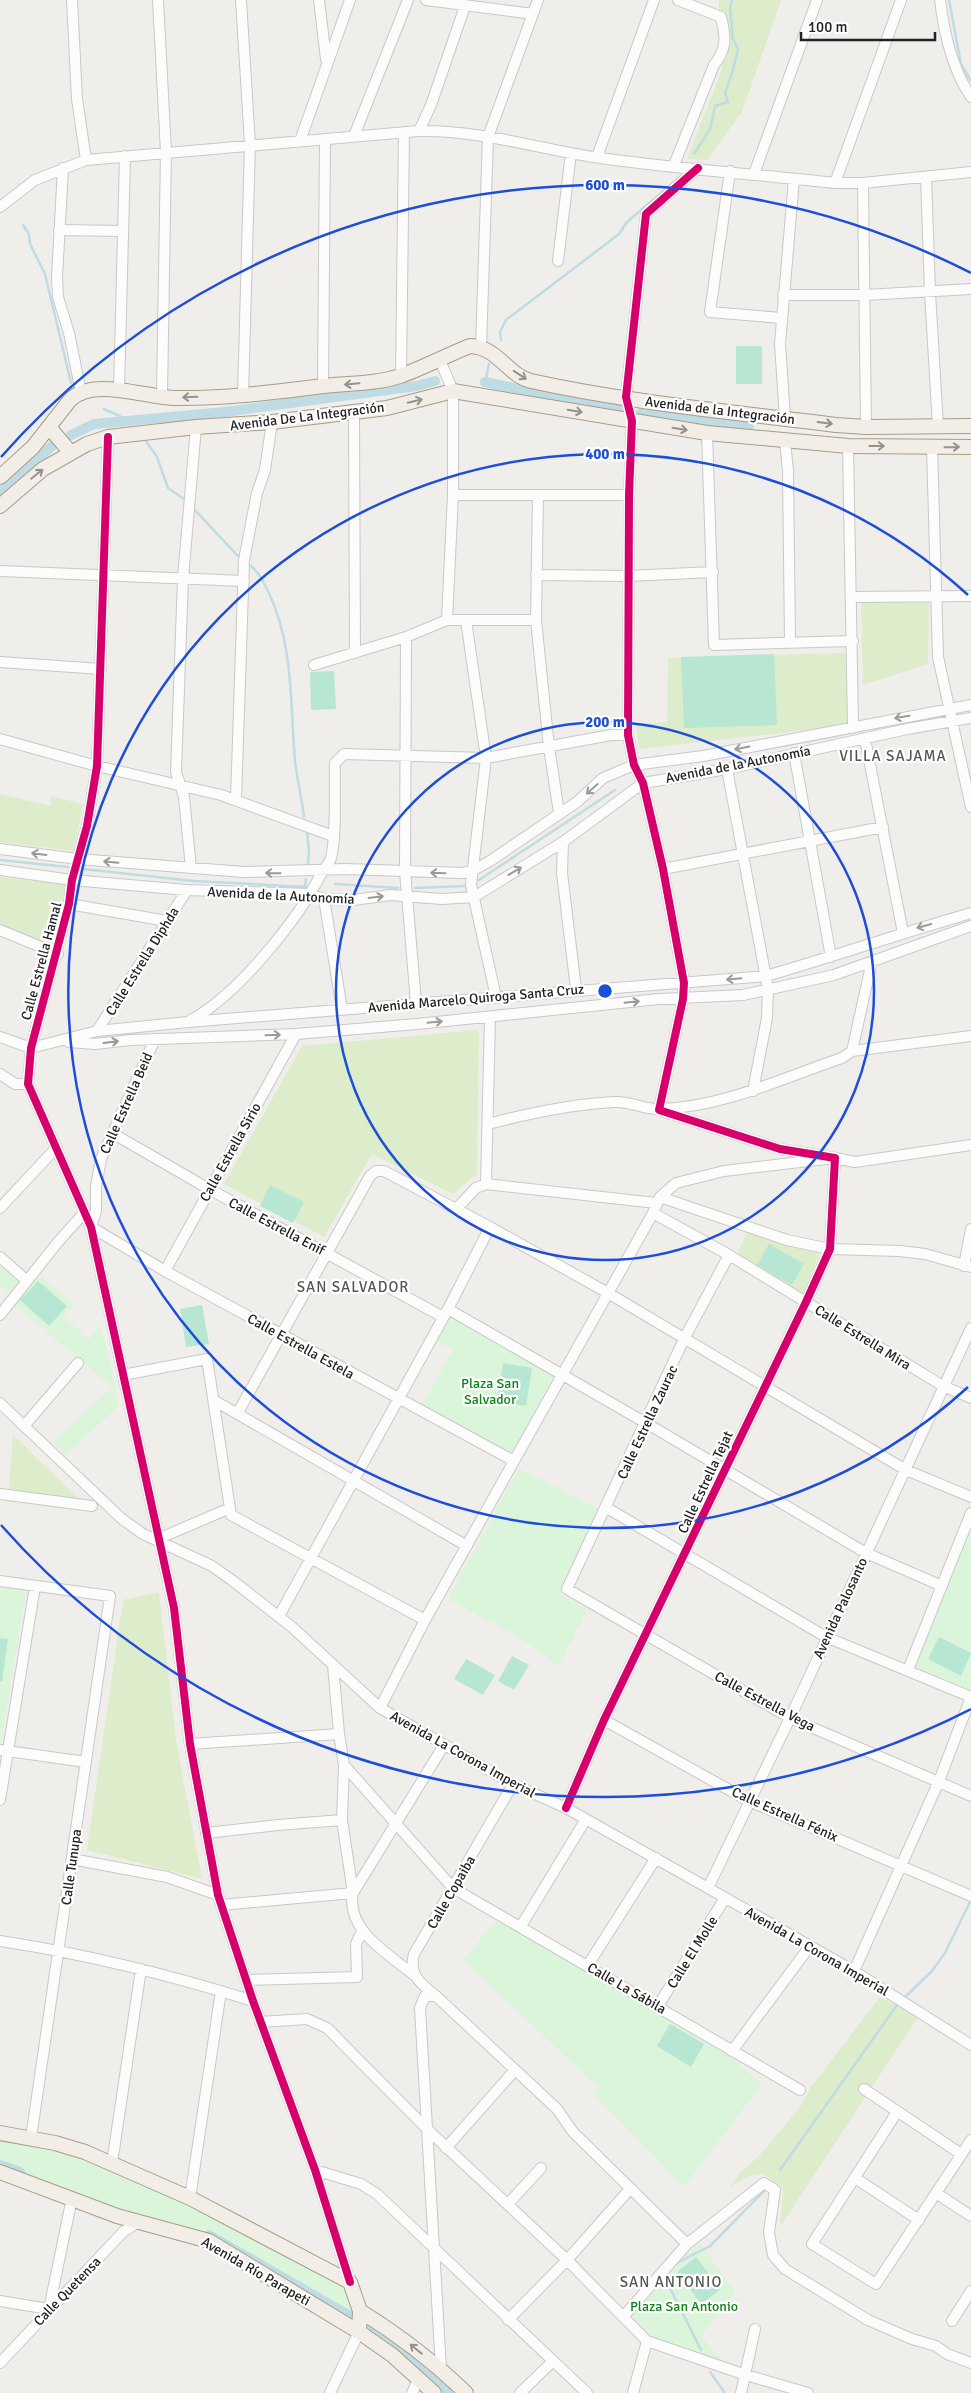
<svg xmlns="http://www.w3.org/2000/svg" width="971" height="2393" font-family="Signika,sans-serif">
<rect width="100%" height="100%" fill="#f0eeeb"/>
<!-- grass -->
<path fill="#ddeccb" d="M719 0H781L742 112 707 160 687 159 722 70Z
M929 600 928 664 863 685 861 601Z
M845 653 849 725 639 749 636 724 667 722 668 658Z
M0 794 51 806V796L83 804 74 851 0 842Z
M0 877 66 884 52 947 0 924Z
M479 1030 477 1174 453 1194 372 1154 324 1237 224 1184 302 1046Z
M747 1232 781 1243 820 1252 803 1296 736 1256Z
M13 1435 80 1500 9 1489Z
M159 1592 176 1741 202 1879 87 1850 123 1600Z
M880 1997 918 2017 780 2227 783 2190C760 2166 755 2173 729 2188L742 2171 760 2155 800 2107 810 2088Z"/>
<!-- park -->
<path fill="#daf5da" d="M0 1264 20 1282 10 1294 0 1285Z
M40 1276 75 1304 63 1316 89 1339 99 1326 103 1332 119 1406 66 1455 52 1442 112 1387 15 1305Z
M449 1316 555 1375 511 1454 422 1405 453 1350 436 1340Z
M519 1468 600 1510 560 1594 587 1609 559 1666 519 1637 448 1599Z
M971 1528V1690L916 1667Z
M0 1585 26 1589 1 1741H0Z
M498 1919 730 2057 762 2084 684 2187 594 2095 599 2088 463 1960Z
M0 2138C123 2160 233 2227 343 2284L353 2310 355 2323 216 2240 120 2213 0 2167Z
M700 2244 736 2292 701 2336 722 2360 659 2342 632 2316 693 2248Z"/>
<!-- pitch -->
<path fill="#b7e6d2" d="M736 346H762V384H736Z
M774 654 777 725 684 728 681 657Z
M334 671 336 709 311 710 310 672Z
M270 1185 304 1202 293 1223 260 1206Z
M769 1244 804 1264 792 1285 757 1265Z
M38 1281 67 1306 49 1326 20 1300Z
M202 1305 209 1344 186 1347 180 1309Z
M503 1363 532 1368 526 1406 497 1401Z
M939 1637 971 1653 961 1676 928 1659Z
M0 1638 8 1639 2 1681H0Z
M512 1656 529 1665 514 1690 498 1681Z
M466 1659 495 1675 483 1695 454 1679Z
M670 2024 704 2044 691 2067 657 2046Z
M696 2257 721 2289 701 2304 677 2272Z"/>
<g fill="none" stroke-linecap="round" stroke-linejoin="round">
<!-- stream -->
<path stroke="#bfdbe3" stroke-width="2.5" d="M949 0 961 64 971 81
M694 154 710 129 715 106 728 102 725 93 733 70 738 49 733 39 730 8 732 0
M23 225 29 234 30 244 45 274 71 383
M501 340 500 332 506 320 619 234 627 222 681 176
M485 382 489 364
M104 409 120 416
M143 437 157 457 168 488 187 501
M192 507 238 556
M251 566C260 573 263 582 268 591 294 645 290 703 295 761 297 780 302 798 304 817
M307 833 309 852 308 864
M0 860 68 867
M83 869 194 881 306 887
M479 880 615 790
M335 884 398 888
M305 887 306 879
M415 888 464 886
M905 1997 932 1971 945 1953 970 1902
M780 2170 897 2005
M675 2264 710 2246 767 2188
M664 2276 701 2350
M710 2372 725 2393"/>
<!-- canal -->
<path stroke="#bfdbe3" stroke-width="10" d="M485 382 629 411
M641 413 749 426
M71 435 94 424 225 412 417 386 435 381
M0 493 52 446
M0 2165 20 2172
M209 2235 355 2319
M372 2329 406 2352 448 2393"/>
<defs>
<path id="minor" d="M72 0 77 99 86 160
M158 0 166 152 162 395
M241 0 250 144 243 395
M319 0 326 59
M426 0 533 14
M940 0C944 33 952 69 971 97
M419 131 431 105 465 6
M354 136 408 0
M300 141 350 0
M597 157 654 0
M674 165 714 65C727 49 726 37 721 17L678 0
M63 168 57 277 58 297 69 333 81 392
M730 171 710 312 781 318
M754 174 817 0
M926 177 930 292 938 427
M835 183 901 0
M863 183 866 427
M0 207 35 180 86 160 419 131C478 130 536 148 594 157 674 169 755 174 835 183H863L971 172
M59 230 123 231
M558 261 571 153
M783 295H865L971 289
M481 346 488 137 538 0
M401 376 404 132
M323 386 325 139
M119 391 125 156
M354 412 355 653
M785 418 780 344 794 179
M707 433 714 645 853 641
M108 437 97 766 87 826 72 880 69 904 31 1048 28 1084 91 1227 174 1608 190 1744 218 1895 253 2001 315 2170 350 2282
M785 441 788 471 790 641
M848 446 853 726
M932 447 938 657 971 807
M453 495H629
M538 495 536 620 549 747 559 813
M0 571 244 581
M536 575 628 576 713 572
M852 597 971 596
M447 620H536
M466 620 486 758 471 885 496 997
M406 637 405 871 416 1003
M0 662 101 669
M314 665 406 637 447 620 453 495V391L439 358
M0 739 97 766 221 795 333 836
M865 739 903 933
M794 753 831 957
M727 769 768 989 767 1018 753 1091
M236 800 244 560 257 493 265 470 272 422
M563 842 562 873 576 989
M0 849 78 859 244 872 345 869 462 873 472 871 490 861 577 802 603 778 634 765 703 756 971 705
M191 868 184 797 176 772 183 578 196 427
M663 869 883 827
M0 870 72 880 187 890 311 894 324 899 354 900 390 895 442 899 474 897 563 842 643 783 727 769 907 729 971 718
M324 899 342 1009
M69 904 167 921
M0 930 58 954
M191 1020C237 995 298 920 321 874 324 868 329 864 331 858 337 834 334 788 335 763L344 754 486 758 611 735H628
M97 1031 187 890
M0 1037 31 1048 97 1031 188 1022 766 976C835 956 902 933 971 913
M69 1042 95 1044 131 1040 296 1034 417 1024 659 999 743 995 834 975 971 926
M852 1051 872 961
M0 1074 15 1084H28
M488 1124C530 1113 572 1104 615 1102 630 1101 645 1110 660 1109 724 1107 782 1078 842 1058L852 1051 971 1036
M112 1133 209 1189 443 1317
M486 1184 490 1017
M660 1197 787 1240 830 1249 900 1251 925 1254 971 1267
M0 1208 57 1147
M456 1209 476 1188 486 1184 656 1203
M653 1213 729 1255 943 1386 971 1398
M91 1227 165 1271 514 1461
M91 1227 96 1211V1186L101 1159 155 1039
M729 1255 684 1339 567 1589 790 1718 971 1796
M0 1257 27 1281
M964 1266 971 1229
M165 1271 296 1034
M448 1309 646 1423 866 1553 942 1586
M0 1315 58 1242 84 1213
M123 1375 207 1359 231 1515 425 1620
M215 1401 467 1546
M0 1403 122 1519 143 1534 212 1566 233 1581 292 1627 380 1708 513 1784 566 1808 708 1888 854 1971 971 2045
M237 1414 370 1176 376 1171H384L490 1227 608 1293 906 1470 971 1497
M24 1426 78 1363
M0 1494 92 1506
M607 1508 826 1637 971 1697
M158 1539 230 1508
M0 1581 110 1596 31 2138
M279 1616 448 1309 490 1227
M333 1665 339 1734 344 1765 453 1888 800 2090
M908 1670 971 1513
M380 1708 425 1620 653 1213 660 1197 676 1183 724 1171 835 1158 855 1162 971 1145
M604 1720 749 1801 971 1896
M190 1744 339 1734
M0 1750 86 1762
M344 1765 342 1820 353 1893C345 1930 390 1955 414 1975
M0 1800 35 1586
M566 1808 604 1720 806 1302 830 1249 835 1158 780 1149 659 1110 683 999 684 983 663 869 643 783 634 765 628 735 629 495 632 421 626 397 646 214 698 168
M206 1833 278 1825 342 1820
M72 1859 167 1877 218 1895
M708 1888 790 1718 971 1328
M221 1905 353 1893 444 1745
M521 1926 586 1819
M0 1941C86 1954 170 1975 253 2001
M588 1965 656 1858
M854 1971 939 1781 971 1697
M246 1980 357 1977 356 1944 362 1931
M436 1996C421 1984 408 1975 414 1954L513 1784
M658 2006 725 1898
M260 2022 307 2019 327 2028 428 2130 567 2260 647 2341 633 2393
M732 2051 810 1946
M864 2089 961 2154
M897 2112 812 2244 876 2284 971 2140
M446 2148 515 2070
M112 2163 141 1969
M315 2170 361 2184 377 2194 587 2393
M855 2178 919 2220
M936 2193 971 2216
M190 2198 221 1991
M508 2204 541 2168
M0 2301 49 2309 72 2198
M623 2317 687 2244 764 2183 775 2190 769 2232 773 2255 785 2269 868 2320 912 2339 936 2346 947 2354 971 2363
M508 2320 567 2260 630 2189
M952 2321 971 2291
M647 2341 746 2375 808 2393
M0 2363 123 2232 138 2222
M441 2369 420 2008 425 1996H436L557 2109 573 2132 687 2244
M330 2393 359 2332
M412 2393 419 2378
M520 2393 553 2361
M741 2393 755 2329"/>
<path id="major" d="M49 427 71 453
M0 477 33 447 70 400C93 377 144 397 173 398 224 399 274 392 324 386 349 383 376 384 400 376 423 368 447 355 470 346 498 347 507 375 531 381 631 403 734 412 836 425L866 427 971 426
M0 506 43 469 87 444 108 437 196 427 272 422 387 408 453 391 707 433 848 446 971 447
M0 2133 55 2143 85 2152 190 2198 350 2282 360 2311 359 2332
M0 2172 117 2216 209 2241 359 2332 392 2355 434 2393
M360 2311C399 2335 433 2361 466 2393"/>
</defs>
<!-- minor casing -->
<use href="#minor" stroke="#c9c8c7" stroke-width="12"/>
<!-- major casing -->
<use href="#major" stroke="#a79c86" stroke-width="16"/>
<!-- minor -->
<use href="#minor" stroke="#fdfcfc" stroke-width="10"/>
<!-- major -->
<use href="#major" stroke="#f3ede7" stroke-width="14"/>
<defs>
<path id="cycleway" d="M108 437 97 766 87 826 72 880 69 904 31 1048 28 1084 91 1227 174 1608 190 1744 218 1895 253 2001 315 2170 350 2282
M566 1808 604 1720 806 1302 830 1249 835 1158 780 1149 659 1110 683 999 684 983 663 869 643 783 634 765 628 735 629 495 632 421 626 397 646 214 698 168"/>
</defs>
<!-- cycleway casing -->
<use href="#cycleway" stroke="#fff" stroke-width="11"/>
<!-- cycleway -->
<use href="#cycleway" stroke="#d6006c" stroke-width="8"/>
</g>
<!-- one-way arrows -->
<defs><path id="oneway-shaft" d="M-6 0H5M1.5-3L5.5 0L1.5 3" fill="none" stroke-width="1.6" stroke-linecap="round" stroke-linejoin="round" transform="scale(1.25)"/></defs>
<g stroke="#95928e">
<use href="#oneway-shaft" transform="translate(520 375) rotate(33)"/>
<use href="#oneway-shaft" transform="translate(352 384) rotate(175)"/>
<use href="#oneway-shaft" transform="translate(190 397) rotate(178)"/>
<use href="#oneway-shaft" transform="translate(415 401) rotate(-13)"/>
<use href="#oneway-shaft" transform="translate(575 411) rotate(9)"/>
<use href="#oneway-shaft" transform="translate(825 423) rotate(7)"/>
<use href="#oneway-shaft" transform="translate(680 429) rotate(9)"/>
<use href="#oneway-shaft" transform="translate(877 446)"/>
<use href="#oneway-shaft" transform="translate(952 447) rotate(-1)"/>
<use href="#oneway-shaft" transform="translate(37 474) rotate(-39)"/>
<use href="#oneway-shaft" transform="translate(416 2349) rotate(-141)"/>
</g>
<g stroke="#9a9a9a">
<use href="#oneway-shaft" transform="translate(902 717) rotate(170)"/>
<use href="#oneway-shaft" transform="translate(742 748) rotate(169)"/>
<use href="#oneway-shaft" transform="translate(592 789) rotate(138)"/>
<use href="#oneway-shaft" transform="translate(39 854) rotate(-173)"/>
<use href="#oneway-shaft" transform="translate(111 862) rotate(-175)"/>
<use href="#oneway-shaft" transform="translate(515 871) rotate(-31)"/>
<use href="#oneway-shaft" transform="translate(273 873) rotate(-179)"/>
<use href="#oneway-shaft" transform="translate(438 873) rotate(-178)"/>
<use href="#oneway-shaft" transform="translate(376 897) rotate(-7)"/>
<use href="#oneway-shaft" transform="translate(924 926) rotate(164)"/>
<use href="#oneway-shaft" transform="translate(734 979) rotate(175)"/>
<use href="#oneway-shaft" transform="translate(632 1002) rotate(-6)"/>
<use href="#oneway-shaft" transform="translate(435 1022) rotate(-6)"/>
<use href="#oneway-shaft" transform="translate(273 1035) rotate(-2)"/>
<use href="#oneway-shaft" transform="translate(111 1042) rotate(-7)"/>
</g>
<!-- distance rings -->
<g fill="none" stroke="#1d4ed8" stroke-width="2.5">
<circle cx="605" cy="991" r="269"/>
<path d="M968 1387A537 537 0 1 1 968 595"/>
<path d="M971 1709A806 806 0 0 1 1 1525M1 457A806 806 0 0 1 971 273"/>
</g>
<g text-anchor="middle" stroke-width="4.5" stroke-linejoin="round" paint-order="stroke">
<!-- street labels -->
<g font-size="14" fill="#222" stroke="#fff">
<text transform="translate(720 410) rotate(7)" y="5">Avenida de la Integración</text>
<text transform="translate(307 416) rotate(-7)" y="5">Avenida De La Integración</text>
<text transform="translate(738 764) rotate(-11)" y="5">Avenida de la Autonomía</text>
<text transform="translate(281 895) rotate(3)" y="5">Avenida de la Autonomía</text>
<text transform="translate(41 961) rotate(-75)" y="5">Calle Estrella Hamal</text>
<text transform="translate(142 961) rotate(-58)" y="5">Calle Estrella Diphda</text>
<text transform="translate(476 998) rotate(-5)" y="5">Avenida Marcelo Quiroga Santa Cruz</text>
<text transform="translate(126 1103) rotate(-66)" y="5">Calle Estrella Beid</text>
<text transform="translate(230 1152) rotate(-61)" y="5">Calle Estrella Sirio</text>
<text transform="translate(277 1226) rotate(28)" y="5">Calle Estrella Enif</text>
<text transform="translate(863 1337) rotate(32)" y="5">Calle Estrella Mira</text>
<text transform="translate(301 1346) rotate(29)" y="5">Calle Estrella Estela</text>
<text transform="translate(647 1422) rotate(-65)" y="5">Calle Estrella Zaurac</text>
<text transform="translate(705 1482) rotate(-65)" y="5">Calle Estrella Tejat</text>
<text transform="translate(840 1608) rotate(-65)" y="5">Avenida Palosanto</text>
<text transform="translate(765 1701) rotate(28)" y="5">Calle Estrella Vega</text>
<text transform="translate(463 1754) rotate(29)" y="5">Avenida La Corona Imperial</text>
<text transform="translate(785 1814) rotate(24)" y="5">Calle Estrella Fénix</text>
<text transform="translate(71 1867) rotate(-82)" y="5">Calle Tunupa</text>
<text transform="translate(451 1892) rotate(-60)" y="5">Calle Copaiba</text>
<text transform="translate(817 1951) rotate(30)" y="5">Avenida La Corona Imperial</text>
<text transform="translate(692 1952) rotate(-58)" y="5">Calle El Molle</text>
<text transform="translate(627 1988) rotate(30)" y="5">Calle La Sábila</text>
<text transform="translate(256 2271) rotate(30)" y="5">Avenida Río Parapeti</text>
<text transform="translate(67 2291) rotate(-46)" y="5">Calle Quetensa</text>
</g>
<!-- park labels -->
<g font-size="14" fill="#0c8416" stroke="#fff">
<text x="490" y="1388">Plaza San<tspan x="490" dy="16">Salvador</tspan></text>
<text x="684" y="2311">Plaza San Antonio</text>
</g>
<!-- neighbourhood labels -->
<g font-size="15" letter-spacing="1" fill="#555" stroke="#fff">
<text x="893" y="761">VILLA SAJAMA</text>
<text x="353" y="1292">SAN SALVADOR</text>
<text x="671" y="2287">SAN ANTONIO</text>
</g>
</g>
<circle cx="605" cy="991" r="8" fill="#1d4ed8" stroke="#fff" stroke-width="2.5"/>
<g font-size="15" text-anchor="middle" font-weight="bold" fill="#1d4ed8" stroke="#fff" stroke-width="4.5" stroke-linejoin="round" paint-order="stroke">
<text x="605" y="190">600 m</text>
<text x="605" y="459">400 m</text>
<text x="605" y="727">200 m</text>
</g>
<!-- scale -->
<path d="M801 32v8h134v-8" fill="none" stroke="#222222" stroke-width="2.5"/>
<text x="808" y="32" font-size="15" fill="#222222" stroke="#ffffff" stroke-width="4" paint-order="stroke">100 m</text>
</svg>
